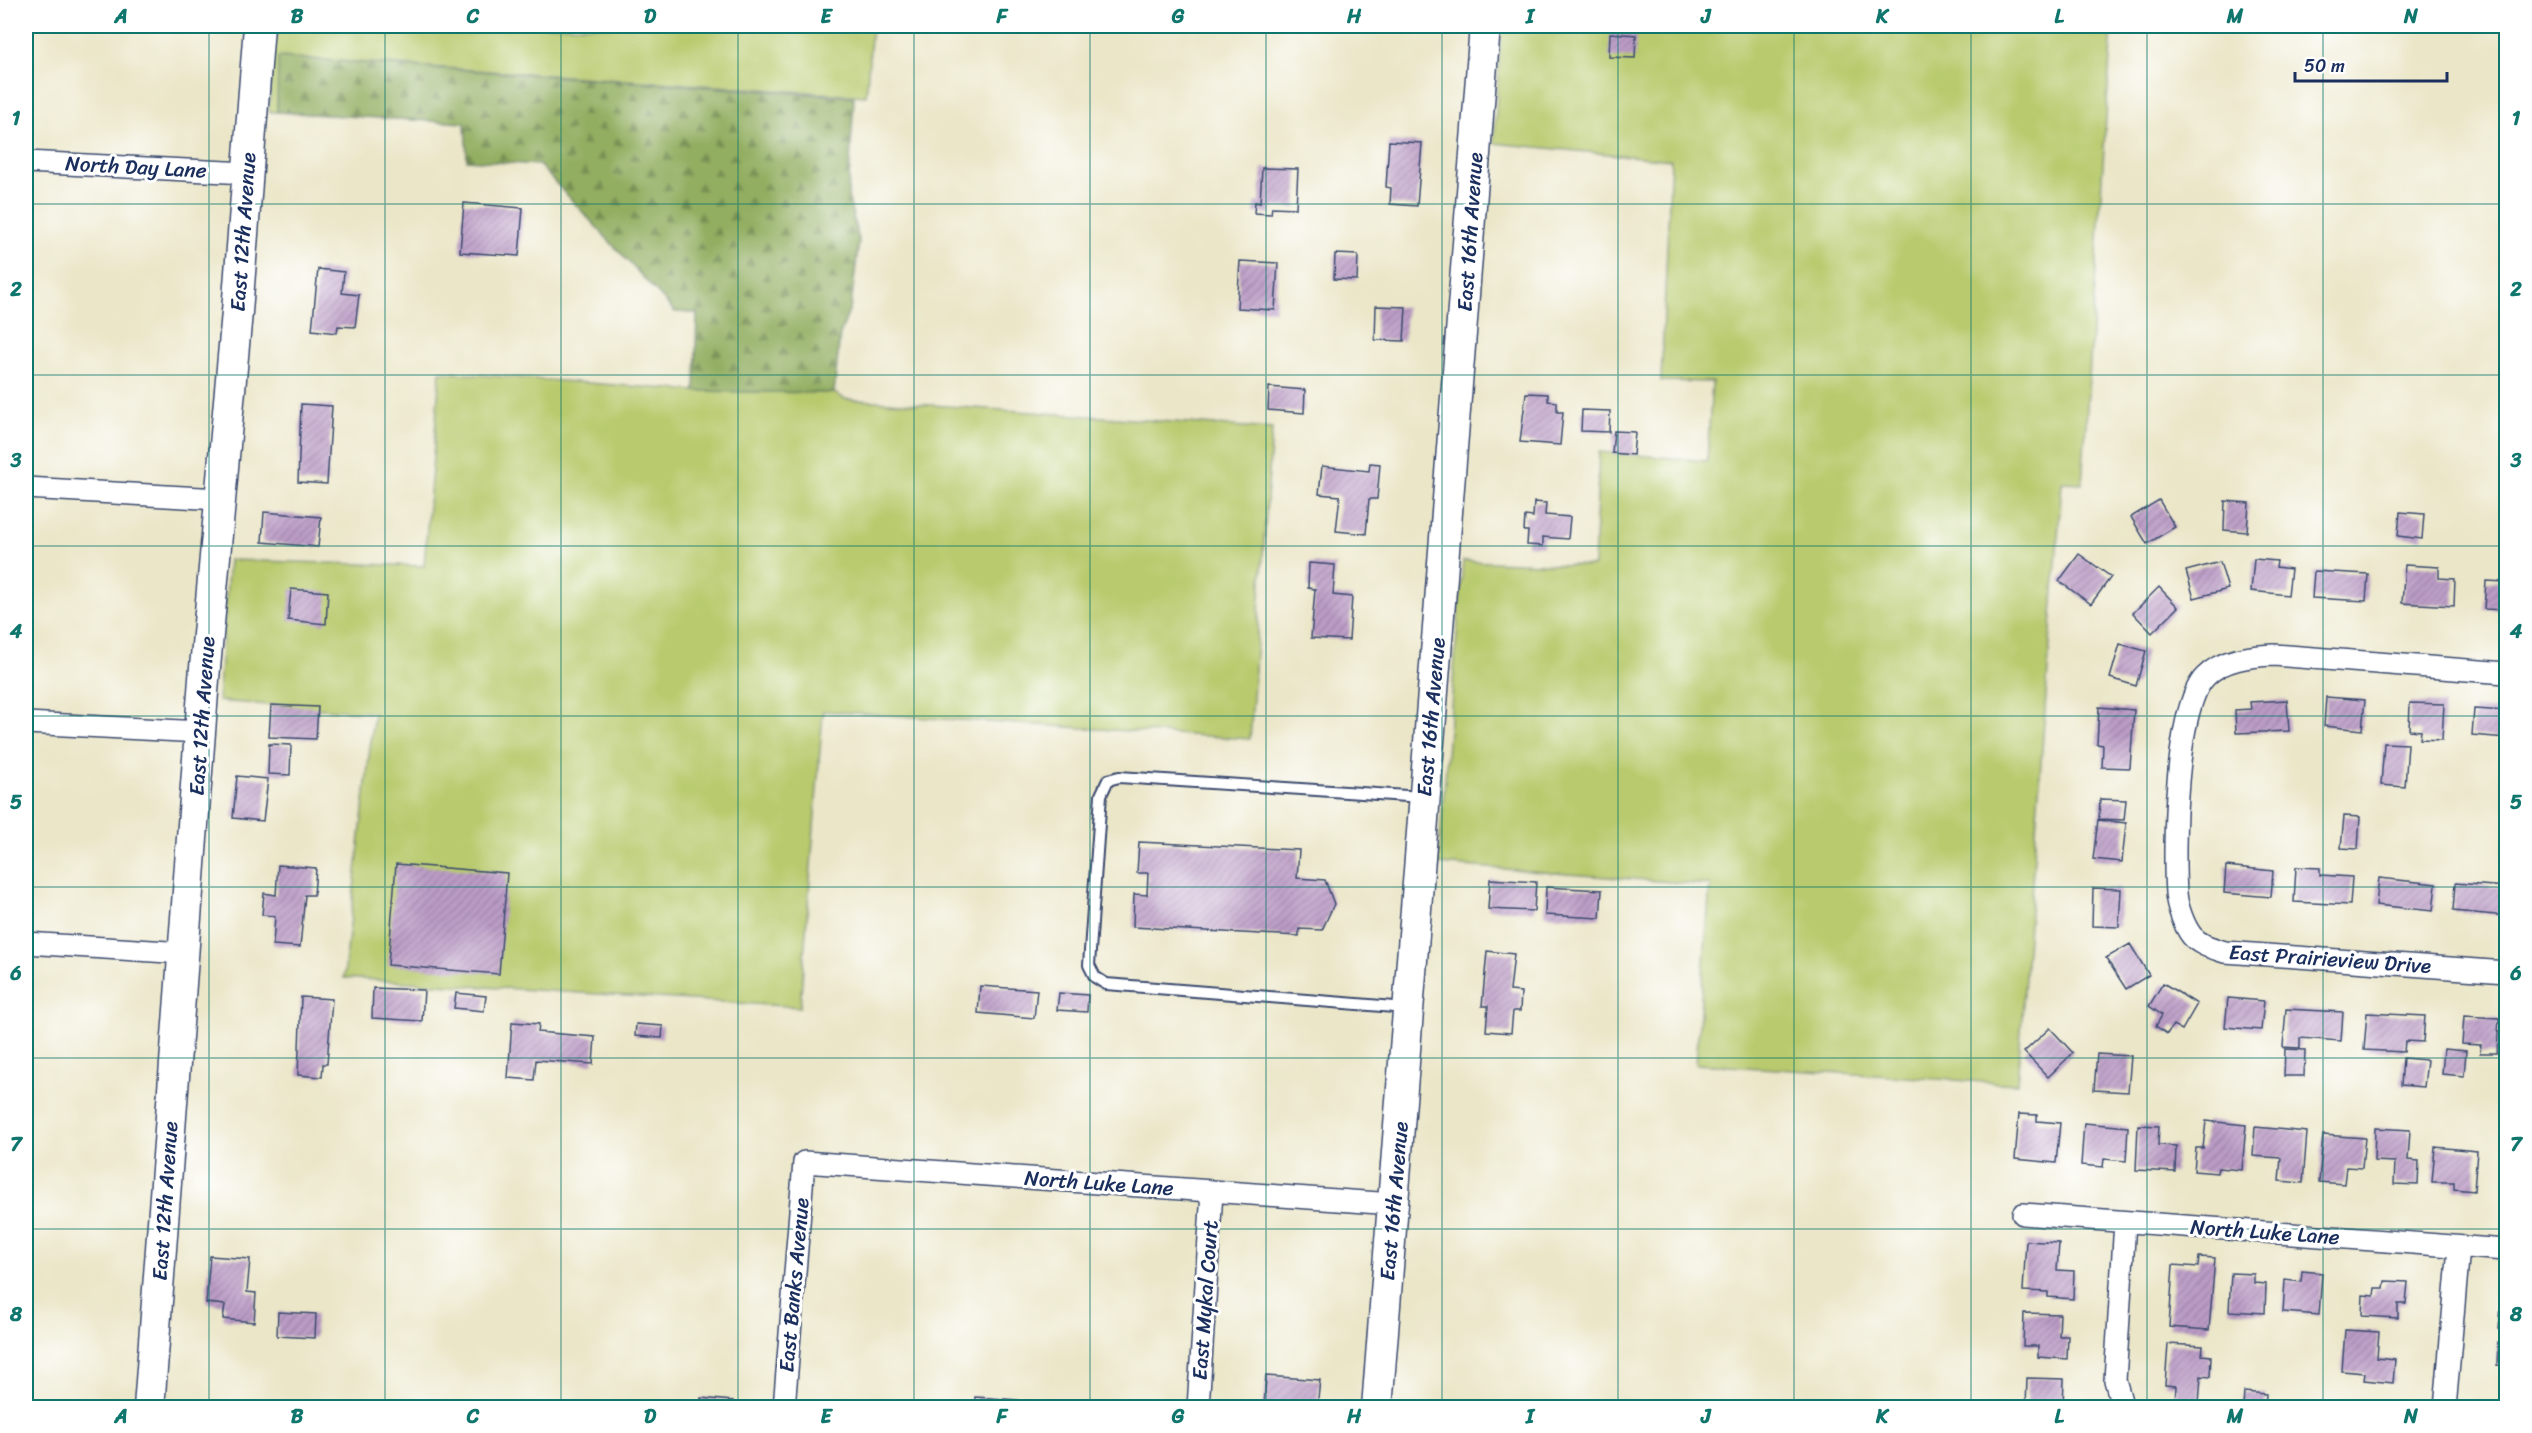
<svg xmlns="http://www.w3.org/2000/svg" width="2532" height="1433" font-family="Sriracha,sans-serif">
<defs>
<pattern id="forest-firs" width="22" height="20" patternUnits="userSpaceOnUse" patternTransform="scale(1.5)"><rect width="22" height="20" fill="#92ae60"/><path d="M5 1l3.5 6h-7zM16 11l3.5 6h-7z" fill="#768e52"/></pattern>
<pattern id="building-hatch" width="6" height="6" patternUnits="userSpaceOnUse" patternTransform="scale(1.5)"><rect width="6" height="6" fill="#bc9cc6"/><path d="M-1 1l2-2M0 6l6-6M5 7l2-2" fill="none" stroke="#9880a4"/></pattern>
</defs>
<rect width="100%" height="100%" fill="#fff"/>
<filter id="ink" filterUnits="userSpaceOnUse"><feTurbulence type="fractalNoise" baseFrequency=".0167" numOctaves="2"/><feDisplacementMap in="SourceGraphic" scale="12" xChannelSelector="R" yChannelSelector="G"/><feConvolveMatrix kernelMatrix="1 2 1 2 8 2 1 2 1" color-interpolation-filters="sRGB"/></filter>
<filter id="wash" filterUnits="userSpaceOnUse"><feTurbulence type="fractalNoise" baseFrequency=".008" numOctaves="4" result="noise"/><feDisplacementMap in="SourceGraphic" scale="24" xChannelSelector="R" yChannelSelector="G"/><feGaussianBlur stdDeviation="1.35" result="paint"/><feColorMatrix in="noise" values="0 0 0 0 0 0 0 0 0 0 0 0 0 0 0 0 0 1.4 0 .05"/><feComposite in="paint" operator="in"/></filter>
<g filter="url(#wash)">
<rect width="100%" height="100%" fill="#ebe6c8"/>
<!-- grass -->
<path fill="#b8ca6d" stroke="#6a7c66" stroke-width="1.5" d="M274 26H872L866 96 279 57 277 112H269Z
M1501 26H2112L2082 483 2062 482 2017 1084 1696 1064 1710 885 1438 864 1463 561 1594 566 1599 452 1707 461 1712 382 1661 381 1671 160 1494 143Z
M440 372 695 391 834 393 845 399 1272 429 1250 739 823 711 800 1007 344 978 374 713 218 701 229 560 424 566Z"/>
<!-- forest -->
<path fill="url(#forest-firs)" stroke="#566e5f" stroke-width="1.5" d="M278 57 854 97 848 196 859 240 851 306 840 334 834 393 695 391 697 313 675 312 539 165 467 160 465 123 277 112Z"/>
<g id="blocks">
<!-- building -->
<path fill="url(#building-hatch)" d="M1610 33 1636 35 1635 58 1609 57Z
M1389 141 1422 143 1417 206 1390 204 1391 188 1386 187Z
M1262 168 1298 169 1296 208 1272 207 1271 214 1254 213 1255 202 1260 203Z
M464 203 523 208 519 256 460 252Z
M1335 254 1358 255 1357 280 1334 279Z
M1240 261 1278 263 1275 310 1237 308Z
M318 269 344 272 342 293 359 295 355 327 338 326 337 333 312 330Z
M1376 306 1406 307 1404 341 1375 340Z
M1269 387 1305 390 1304 413 1268 410Z
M1526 393 1548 394V401L1557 402V412H1563L1560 445 1520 442Z
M301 404 332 406 327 484 298 482Z
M1582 410 1610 411 1609 432 1581 431Z
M1614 431 1635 432 1633 455 1612 453Z
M1370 463 1380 464 1377 499H1369L1366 534 1336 531 1340 496 1319 494 1322 466 1369 471Z
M2159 500 2175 527 2147 544 2131 517Z
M2225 501 2249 503 2247 532 2224 530Z
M1534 502 1546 503 1545 515 1570 517 1568 539 1543 537V546L1527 545 1528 531H1524L1525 516 1533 517Z
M264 512 321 517 318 547 262 542Z
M2400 512 2424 514 2422 539 2398 536Z
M2079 554 2111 577 2091 604 2059 581Z
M2254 559 2277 561 2276 567 2291 569 2288 595 2251 591Z
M2220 562 2228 589 2194 598 2186 571Z
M1309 563 1335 565 1333 595 1352 597 1349 640 1311 638 1315 589 1308 588Z
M2405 565 2439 567V578L2455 579 2454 606 2402 603Z
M2314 571 2368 574 2366 601 2312 598Z
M2486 581 2506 582V610L2484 609Z
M2159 587 2178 607 2152 633 2133 613Z
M291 589 328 592 326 624 288 620Z
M2120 644 2146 651 2136 686 2110 678Z
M2326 697 2365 700 2362 730 2324 726Z
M2287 700 2289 731 2236 733 2235 710 2251 709 2250 702Z
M2410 703 2444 704 2442 740 2420 739 2421 731 2409 730Z
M271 705 318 707 316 739 269 737Z
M2099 707 2134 710 2130 768 2102 767 2103 745 2097 744Z
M2474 709 2506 711V738L2472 735Z
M2384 743 2408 744 2405 787 2381 785Z
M269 744 291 745 290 775 268 774Z
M237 776 268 779 263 821 233 818Z
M2100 799 2126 800 2124 820 2099 819Z
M2344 816 2360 817 2358 849 2341 848Z
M2098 820 2126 823 2122 862 2093 859Z
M1139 842 1299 850 1297 878 1325 880 1334 904 1322 930 1299 929V936L1133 927 1134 894 1147 895 1148 873H1137Z
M396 864 507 873 499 974 388 965Z
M278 865 316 868 314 895H305L300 947 273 945 275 916 262 915 264 893 276 895Z
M2226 866 2273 871 2271 897 2224 893Z
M2296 867 2320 868V875L2352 877 2350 905 2294 902Z
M2379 878 2436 884 2433 911 2376 905Z
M1490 879 1536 882 1534 911 1488 909Z
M2455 883 2506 887V916L2453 911Z
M1546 887 1602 890 1600 918 1545 915Z
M2093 888 2121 889 2119 927 2092 926Z
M2130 944 2149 975 2126 989 2106 958Z
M1487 951 1514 954 1510 991 1521 992 1520 1011H1513L1511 1033 1486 1031 1488 1006H1482Z
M2163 983 2197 1004 2182 1030 2173 1025 2167 1034 2156 1026 2162 1015 2149 1006Z
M980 986 1037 990 1034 1018 978 1013Z
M373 988 424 990 422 1021 372 1018Z
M456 993 486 996 484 1011 454 1008Z
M1059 993 1088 995 1087 1012 1057 1010Z
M301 997 332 999 327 1064H323L322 1077 298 1075Z
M2228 998 2264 1001 2261 1030 2225 1027Z
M2286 1009 2343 1012 2341 1041 2300 1038V1048L2283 1047Z
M2367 1013 2425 1016 2423 1042 2405 1041 2404 1052 2364 1050Z
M2464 1016 2499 1018 2497 1053H2480L2481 1045 2462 1044Z
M512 1022 539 1024 538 1032 595 1037 593 1064 536 1060 534 1080 508 1078Z
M636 1024 663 1026 662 1038 635 1036Z
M2050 1028 2073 1053 2048 1077 2024 1052Z
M2285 1049 2305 1050 2304 1076H2284Z
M2444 1049 2466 1051 2464 1076 2442 1074Z
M2097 1054 2131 1056 2128 1092 2094 1090Z
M2403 1058 2427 1060 2424 1087 2401 1085Z
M2019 1114 2037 1115V1121L2060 1123 2056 1163 2015 1159Z
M2206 1121 2246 1125 2242 1170 2218 1168 2217 1173 2194 1171 2196 1148H2203Z
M2084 1123 2128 1127 2126 1161 2104 1159 2103 1167 2081 1165Z
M2138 1125 2159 1126 2158 1145 2176 1146 2175 1172 2136 1170Z
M2255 1127 2307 1132 2303 1183 2279 1181 2281 1158 2253 1156Z
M2375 1128 2410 1130 2408 1160 2419 1161 2418 1185 2394 1184 2395 1162 2374 1161Z
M2323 1135 2365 1138 2362 1168 2346 1167 2344 1184 2319 1182Z
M2435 1147 2477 1151 2474 1191 2454 1189V1182H2432Z
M2026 1241 2059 1243 2057 1270 2074 1271 2073 1299 2048 1297V1292L2023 1291Z
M210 1256 250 1259 247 1292 256 1293 254 1322 223 1319 225 1305 206 1303Z
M2199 1257 2215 1258 2209 1330 2169 1327 2173 1265 2198 1267Z
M2302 1271 2322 1273 2319 1315 2283 1312 2285 1280 2301 1282Z
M2231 1273 2254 1274V1283L2266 1284 2265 1313 2229 1311Z
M2385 1281 2408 1282 2406 1304H2398V1318L2362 1316 2363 1295 2374 1296 2375 1288H2384Z
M2501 1307H2506V1330L2499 1329Z
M278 1312 316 1314 315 1338 277 1336Z
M2024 1313 2060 1314 2059 1336H2068L2067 1359 2038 1357V1346H2023Z
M2345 1330 2379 1332 2377 1358 2395 1360 2393 1383 2364 1380 2365 1373 2342 1371Z
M2498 1342 2506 1343V1366L2497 1365Z
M2168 1344 2203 1346 2202 1355 2211 1356 2210 1377 2201 1376 2199 1404 2175 1403 2176 1386 2165 1385Z
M1266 1376 1320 1380 1317 1408 1264 1407Z
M2027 1378 2064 1379 2063 1408H2026Z
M2244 1392 2266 1394 2265 1408H2243Z
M975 1397 1018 1400V1408H974Z
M701 1398 733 1401V1408H700Z
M2352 1404 2381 1405V1408H2351Z"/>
</g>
</g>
<g filter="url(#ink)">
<use href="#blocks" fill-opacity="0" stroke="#3a4a6e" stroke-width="1.5"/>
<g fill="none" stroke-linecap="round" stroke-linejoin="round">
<defs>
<path id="lane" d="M1407 1008 1106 984 1095 977 1089 965 1101 795 1108 780 1119 777 1422 797"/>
<path id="street" d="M26 162 247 173
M26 488 219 499
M2506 673 2274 655C2251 656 2222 659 2205 677 2175 708 2173 849 2176 893 2177 906 2184 926 2192 936 2201 946 2213 948 2225 952L2506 972
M26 723 201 732
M26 943 184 953
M2023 1214 2506 1250
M784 1408 804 1162 1393 1204
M1198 1408 1212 1192
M2123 1408 2115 1380 2125 1222
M2445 1408 2459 1247"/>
<path id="secondary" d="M149 1408 204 679 237 312 259 26
M1377 1408 1485 26"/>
</defs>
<!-- lane casing -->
<use href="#lane" stroke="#3a4a6e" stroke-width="14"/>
<!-- street casing -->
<use href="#street" stroke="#3a4a6e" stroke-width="24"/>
<!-- secondary casing -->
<use href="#secondary" stroke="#3a4a6e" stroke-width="33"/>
<!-- lane -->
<use href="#lane" stroke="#fff" stroke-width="10"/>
<!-- street -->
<use href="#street" stroke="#fff" stroke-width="21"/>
<!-- secondary -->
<use href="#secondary" stroke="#fff" stroke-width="30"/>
</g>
</g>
<!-- grid -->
<path fill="none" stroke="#0f766e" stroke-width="1.5" stroke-opacity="0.55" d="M209 26V1408M385 26V1408M561 26V1408M738 26V1408M914 26V1408M1090 26V1408M1266 26V1408M1442 26V1408M1618 26V1408M1794 26V1408M1971 26V1408M2147 26V1408M2323 26V1408M26 204H2506M26 375H2506M26 546H2506M26 716H2506M26 887H2506M26 1058H2506M26 1229H2506"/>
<g text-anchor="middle" stroke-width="6" stroke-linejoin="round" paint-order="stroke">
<!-- street labels -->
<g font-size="21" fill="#1b2f5e" stroke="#fff">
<text transform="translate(136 167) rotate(3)" y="7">North Day Lane</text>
<text transform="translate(243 232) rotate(-86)" y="7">East 12th Avenue</text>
<text transform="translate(1470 232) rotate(-86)" y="7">East 16th Avenue</text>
<text transform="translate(202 716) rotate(-86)" y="7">East 12th Avenue</text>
<text transform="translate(1431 717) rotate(-85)" y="7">East 16th Avenue</text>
<text transform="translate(2330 959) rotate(4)" y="7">East Prairieview Drive</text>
<text transform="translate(1099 1183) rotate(4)" y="7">North Luke Lane</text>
<text transform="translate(165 1201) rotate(-86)" y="7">East 12th Avenue</text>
<text transform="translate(1394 1201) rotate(-85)" y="7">East 16th Avenue</text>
<text transform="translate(2265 1232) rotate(4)" y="7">North Luke Lane</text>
<text transform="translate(794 1285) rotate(-85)" y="7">East Banks Avenue</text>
<text transform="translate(1205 1300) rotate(-86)" y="7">East Mykal Court</text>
</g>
</g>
<!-- margin -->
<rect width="2532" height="1433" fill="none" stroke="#fff" stroke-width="66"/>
<!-- scale -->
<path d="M2295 72v9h152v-9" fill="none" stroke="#1b2f5e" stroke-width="3"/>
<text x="2304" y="72" font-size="18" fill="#1b2f5e" stroke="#ffffff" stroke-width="4.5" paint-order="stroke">50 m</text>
<rect x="33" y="33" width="2466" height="1367" fill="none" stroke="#0f766e" stroke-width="2"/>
<g font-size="20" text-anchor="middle" font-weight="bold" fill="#0f766e">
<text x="121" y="23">A</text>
<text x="297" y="23">B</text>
<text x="473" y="23">C</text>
<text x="650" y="23">D</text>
<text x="826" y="23">E</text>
<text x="1002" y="23">F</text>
<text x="1178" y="23">G</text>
<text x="1354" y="23">H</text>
<text x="1530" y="23">I</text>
<text x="1706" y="23">J</text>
<text x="1882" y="23">K</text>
<text x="2059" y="23">L</text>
<text x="2235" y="23">M</text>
<text x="2411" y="23">N</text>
<text x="16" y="125">1</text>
<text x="2516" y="125">1</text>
<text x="16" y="296">2</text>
<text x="2516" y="296">2</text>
<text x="16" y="467">3</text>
<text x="2516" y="467">3</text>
<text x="16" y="638">4</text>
<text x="2516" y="638">4</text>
<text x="16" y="809">5</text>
<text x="2516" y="809">5</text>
<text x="16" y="980">6</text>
<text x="2516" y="980">6</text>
<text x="16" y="1151">7</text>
<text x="2516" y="1151">7</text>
<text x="16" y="1321">8</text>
<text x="2516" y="1321">8</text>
<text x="121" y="1423">A</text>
<text x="297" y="1423">B</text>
<text x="473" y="1423">C</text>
<text x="650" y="1423">D</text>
<text x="826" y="1423">E</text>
<text x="1002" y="1423">F</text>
<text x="1178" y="1423">G</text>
<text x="1354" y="1423">H</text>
<text x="1530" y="1423">I</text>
<text x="1706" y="1423">J</text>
<text x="1882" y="1423">K</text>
<text x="2059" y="1423">L</text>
<text x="2235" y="1423">M</text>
<text x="2411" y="1423">N</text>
</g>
</svg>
